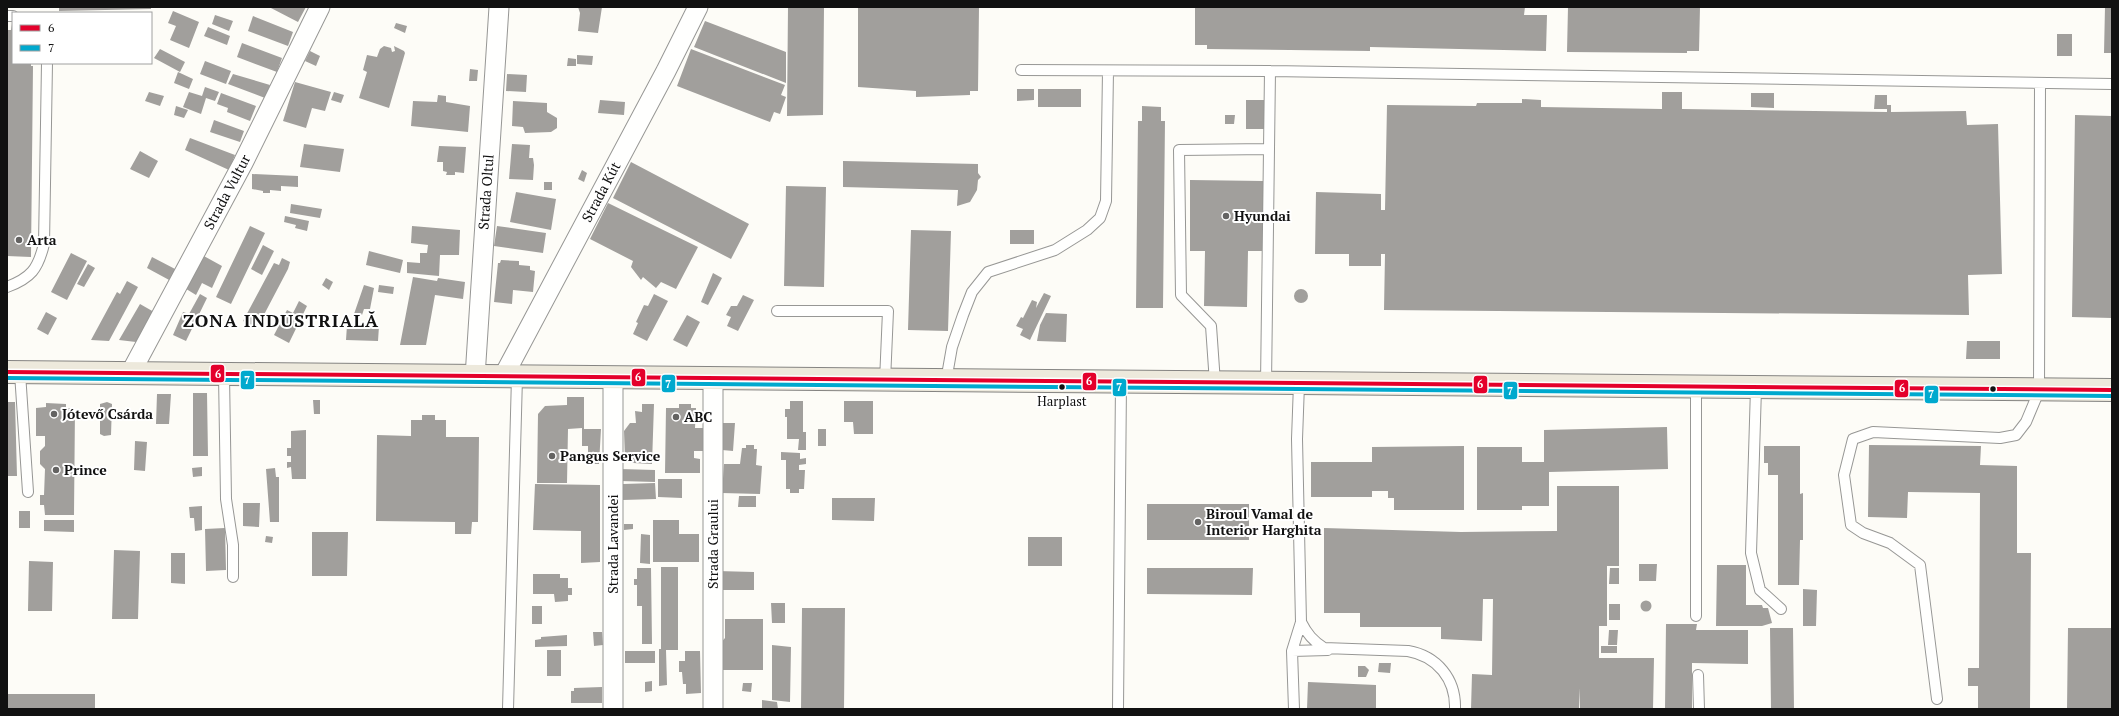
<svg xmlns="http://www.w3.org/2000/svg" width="2119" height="716" font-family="'PT Serif',serif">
<rect width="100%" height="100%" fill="#fdfcf7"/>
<!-- building -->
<path fill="#a19f9c" d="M59 7H151V9L59 11Z
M269 7H306L298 22Z
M578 7H602L598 33 578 31 580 13Z
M788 7H824L823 115 787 116Z
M858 7H979L978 91H970V95L916 97V91L858 87Z
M1195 7H1525L1524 15H1547L1546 51 1370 47V51L1207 49V45H1195Z
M1568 7H1700L1699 51H1687V53L1567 52Z
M2105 7H2112V53H2104Z
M173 11 199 22 189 48 170 40 176 26 168 23Z
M215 15 233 21 229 31 212 24Z
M253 16 293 32 288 46 248 31Z
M705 21 786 52V83L694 47Z
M396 23 407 26 405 33 394 28Z
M12 24 13 63H31V66H33L31 257 7 256V30H11Z
M208 27 230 36 227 45 204 36Z
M2057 34H2072V56H2057Z
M242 43 282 58 277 72 237 57Z
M384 46 391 48 392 52 395 51 394 46 404 51 405 53 389 108 359 98 367 72 363 70 367 55 377 57 380 49Z
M160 49 185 62 180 72 154 58Z
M691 49 785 85 781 95 786 97 780 114 774 112 770 122 677 86Z
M310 51 320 56 316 66 305 61Z
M577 55 593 56 592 65 577 64Z
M568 58 576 59V66H567Z
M205 61 231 71 226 84 200 74Z
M470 69 478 70 477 81H469Z
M178 72 193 79 189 89 174 83Z
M233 74 270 85 265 98 228 84Z
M507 74 527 75 526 92 506 91Z
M295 82 331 92 325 111 312 108 306 128 283 121Z
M205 87 219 92 215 101 206 98 201 114 183 107 189 92 202 96Z
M1017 89H1034V100L1017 101Z
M1038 89H1081V107H1038Z
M149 92 164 96 160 106 145 101Z
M334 92 344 95 341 103 331 100Z
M1662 92H1682V109L1887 112V109H1874L1875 95H1887V105H1891V112L1966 111 1967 125 1998 124 2002 274 1968 275 1969 315 1384 310 1385 254H1381V266H1349V254H1315L1316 192 1381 194V210H1385L1387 105 1476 106 1477 103H1522V99L1541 100V107L1662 109Z
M221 93 256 106 250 121 227 112 228 108 217 104Z
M1751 93H1774V108L1751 107Z
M438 95 446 96V102L470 106 468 132 411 126 413 101 437 102Z
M600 100 625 102 624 115 598 113Z
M1246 100H1267V129H1246Z
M513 101 547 103V112L557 118V128L551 132 525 133 523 127 512 126Z
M176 106 188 110 184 118 174 115Z
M1142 106 1161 107V121H1165L1163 308H1136L1138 121H1142Z
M1225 115H1235L1234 124H1225Z
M2075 115 2112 116V318L2072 317Z
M214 120 244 131 240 142 210 132Z
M190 138 235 155 229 170 185 150Z
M304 144 344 149 340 172 300 167Z
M512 144 530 145 529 158H533L534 165 533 180 509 179Z
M439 146 466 147 464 173 455 172V175H446L447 172 443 171V162H437Z
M140 151 158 161 149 178 130 169Z
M843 161 978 164V173L981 177 978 180 977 190 970 202 957 206 958 190 843 187Z
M631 162 749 224 731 259 613 198Z
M582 170 587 173 584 182 578 179Z
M252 174 298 176V187L281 186V191L270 190V193H263V191L252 189Z
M1190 180 1263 181V251H1248L1247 307 1204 306 1205 251H1190Z
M544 182H552V190H544Z
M786 186 826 187 824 287 784 286Z
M516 192 556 199 551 230 510 222Z
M608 203 698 247 676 289 661 282 656 288 643 277 641 280 631 267 633 261 590 239Z
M291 204 322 209 320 218 290 213Z
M285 216 309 221 307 231 295 228 296 225 284 222Z
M250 226 265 233 231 304 216 297Z
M412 226 460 230 459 255H440L439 276 407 273V262L420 263V253H427L428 245 411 243Z
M497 226 546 233 543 253 494 246Z
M911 230 951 231 948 331 908 330Z
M1010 230H1034V244H1010Z
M263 245 274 251 262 275 251 269Z
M369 251 403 260 400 273 366 265Z
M71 253 87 261 67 300 51 292Z
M202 255 222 266 212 288 202 283 196 295 183 287Z
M152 257 177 270 171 281 147 268Z
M282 258 290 262 288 269 257 328 243 321 274 263 279 265Z
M501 260 519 261V265L530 266V270L535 271 533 292 513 290 512 304 494 302 498 263H500Z
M88 264 95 268 84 287 77 284Z
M713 273 722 278 708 305 701 302Z
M413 277 437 281 438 278 465 282 463 299 435 295 426 345H400Z
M326 278 333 282 329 290 322 285Z
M127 281 138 287 109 341 91 340 117 292 120 294Z
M364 285 374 288 370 309H364L362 315 354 314Z
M379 285 394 287 393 294 378 292Z
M1294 296a7 7 0 1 1 14 0a7 7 0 1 1-14 0Z
M1044 293 1051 296 1030 340 1020 335 1023 329 1016 326 1021 317 1023 318 1032 300 1037 302 1036 308Z
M200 294 207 298 186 341 173 335 183 312 189 314Z
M654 294 668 301 647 341 633 334 638 323 636 322 644 305 648 306Z
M743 295 754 300 738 331 727 326 731 317 726 315 731 306H737Z
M299 301 307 306 289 343 274 335 287 310 293 313Z
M140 304 154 312 136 342 119 340Z
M46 312 57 318 48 335 37 329Z
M1046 313 1067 314 1066 342 1037 341 1040 325Z
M687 315 700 322 687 347 673 340Z
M347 325 379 326 378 341 346 340Z
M1967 341H2000V359H1966Z
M193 393H207L208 456H193Z
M157 394H171L169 424H156Z
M567 397H584V429H601L599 464H588V446H582V428L568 429 567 483H537L538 414 545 406 567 405Z
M313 400H320V414H314Z
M790 401H803V432H806V450H798L799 439H787V417H785V409H790Z
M844 401H873V434H854L853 422H844Z
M7 402H15L17 476H7Z
M107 402 112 404 111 435 104 436 100 434V404Z
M46 403 66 404V408H75L74 515H45L44 505H40V495H44L45 469 40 464V451L45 446V436H36V408L46 407Z
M642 404H654L652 464 633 463 625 460 624 431 630 423H636L635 411 642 412Z
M679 404H691V408H696L695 428H706L705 451H694V458L700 459V473H665L666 408H679Z
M422 415H435V420H446V437H479L478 522H472L471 534H455V522L376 521 377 435 411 436V420H422Z
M723 423H735L733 451 722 450Z
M1667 427 1668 469 1549 472V506H1522V510H1477V447H1522V462H1544V430Z
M818 429H826V446H818Z
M306 430V479H292L291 467 287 468V462H291V456H287V448H291V431Z
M135 441 147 442 145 471 134 470Z
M746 445H754V449H757L756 465 762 466 760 494 722 493 724 464H740L742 448H746Z
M1869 445 1981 446 1980 465 2017 466V553H2031L2030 709H1978V686H1968V668H1979L1980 493 1908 492 1907 518 1868 517Z
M1464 446V510H1394V498H1388V491H1372V497H1311V462H1372V447Z
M1764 446H1800V494L1803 493V540H1800L1799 585H1778V475H1768V463H1764Z
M781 452 800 453V459L806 458V464L799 465V470H805L804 489H799V493H790V489H786V460H781Z
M202 467V476L193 477 192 468Z
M275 468 276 477H279V522H270L266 469Z
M620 469 655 470V482L620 481Z
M658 479H682V498L658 497Z
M655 483 656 499 623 500V484Z
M535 484 600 485V562L581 563V531L533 530Z
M1557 486H1619V566H1607V626H1599V658H1654L1653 709H1580V688L1579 709H1471L1472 674 1492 675 1493 599H1483L1482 641 1441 639V627H1360V613H1324V528L1461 532 1557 531Z
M739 496H756V507H738Z
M832 498H875L874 521 832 520Z
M243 503H260L259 527 243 526Z
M1147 504H1249V540H1147Z
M202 506V530L195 531 194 518H190L189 507Z
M19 511H30V528H19Z
M44 520H74V532L44 531Z
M653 520H679V534H699V562H653Z
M624 524H633V529L624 530Z
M225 528 226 570 206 571 205 529Z
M312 532H348L347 576H312Z
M641 534 650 535V564L640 563Z
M266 536 273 537 272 543 265 542Z
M1028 537H1062V566H1028Z
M114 550 140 551 138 619H112Z
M171 553H185V584L171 583Z
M29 561 53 562 52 611H28Z
M1639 564H1657L1656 581H1639Z
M1717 565H1746V605H1762L1763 608H1768L1772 623 1762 626H1716Z
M661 567H678V650H666L667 685 659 686V649H661Z
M637 568H651L652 644H642V606H637V585H634V579H637Z
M1147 568H1253L1252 595 1147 594Z
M1610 568H1619V584H1609Z
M717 571 754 572V590H717Z
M533 574H560V578H568V588H572V595H568V601L555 602 554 594H533Z
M1803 589 1817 590 1816 626H1803Z
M1640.5 606a5.5 5.5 0 1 1 11 0a5.5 5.5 0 1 1-11 0Z
M771 603H785V623H772Z
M1609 604H1620V620H1609Z
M532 606H542V624H532Z
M802 608H845L844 709H801Z
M725 619H763V670H720L719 645 725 638Z
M1666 624H1697L1696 630H1748V664L1692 663V709H1665Z
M1770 628H1793L1794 709H1771Z
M2068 628H2112V709H2067Z
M1609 630H1618L1617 645H1608Z
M593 632H602L603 645 594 646Z
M567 635V646L535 647V640L541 639V637Z
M772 645 791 647 790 702 772 700Z
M1601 646H1617V653H1601Z
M547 650H561V676H547Z
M625 651H655V663H625Z
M685 651H700L701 693 686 694V684H683L682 672H679V661H685Z
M1379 663H1391L1390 673 1378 672Z
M1358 666H1365L1369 670 1366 677H1358Z
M652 681V691L645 692V682Z
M1308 682 1376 685V709H1307Z
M743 683H752L751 692 742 691Z
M602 687V703H571V691H574V688Z
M7 694H95V709H7Z
M762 700 777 702 778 709H762Z"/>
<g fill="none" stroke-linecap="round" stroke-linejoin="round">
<defs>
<path id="lane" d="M7 16H13
M1021 70 1270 71 2112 84
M7 287C31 278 38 269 44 244L47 63
M777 311H888L885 381
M20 373 28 492
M224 375 226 499 233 545V577
M946 381 952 347 963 315 972 292 988 272 1055 250 1087 230 1100 218 1106 201 1108 71
M1215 383 1211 326 1181 295 1179 150 1269 149
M1266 384 1270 71
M1299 384 1297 439 1301 622C1307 634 1313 641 1324 648L1408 651C1437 656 1456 679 1455 709
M1696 388V616
M1756 388 1751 553 1760 590 1781 609
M1292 651 1301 622
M1698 675 1699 709
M1937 699 1920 565 1890 543 1863 533 1851 525 1844 475 1853 439 1873 432 2000 438 2016 435 2026 422 2039 391 2040 83
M508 709 517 377
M1118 709 1121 383
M1294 709 1292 651 1328 650"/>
<path id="street" d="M130 374 243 163 320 7
M475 377 499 7
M503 377 666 71 698 7
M713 379V709
M613 709V378"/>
<path id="primary" d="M7 372 2112 390"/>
</defs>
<!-- lane casing -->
<use href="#lane" stroke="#979795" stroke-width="12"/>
<!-- street casing -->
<use href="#street" stroke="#979795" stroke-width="21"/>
<!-- primary casing -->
<use href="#primary" stroke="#858482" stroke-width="24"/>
<!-- lane -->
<use href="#lane" stroke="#fffffe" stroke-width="10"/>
<!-- street -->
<use href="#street" stroke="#fffffe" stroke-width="19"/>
<!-- primary -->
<use href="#primary" stroke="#ede9dc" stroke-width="22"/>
<defs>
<path id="bus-1" d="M7 372 2112 390"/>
<path id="bus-2" d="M7 378 2112 396"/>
</defs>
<!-- bus-1 casing -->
<use href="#bus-1" stroke="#fff" stroke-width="7"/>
<!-- bus-2 casing -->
<use href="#bus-2" stroke="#fff" stroke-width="7"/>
<!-- bus-1 -->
<use href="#bus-1" stroke="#e4002b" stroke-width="4"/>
<!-- bus-2 -->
<use href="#bus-2" stroke="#00a9ce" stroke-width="4"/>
</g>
<!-- markers -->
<g fill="#646362" stroke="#fff" stroke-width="1.5">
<circle cx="1226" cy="216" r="4"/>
<circle cx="19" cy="240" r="4"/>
<circle cx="54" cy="414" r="4"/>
<circle cx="676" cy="417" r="4"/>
<circle cx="552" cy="456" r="4"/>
<circle cx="56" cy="470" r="4"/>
<circle cx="1198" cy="522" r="4"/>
</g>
<g fill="#111" stroke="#fff" stroke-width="1.5">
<circle cx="1062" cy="387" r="3.5"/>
<circle cx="1993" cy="389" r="3.5"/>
</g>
<g text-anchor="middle" stroke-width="4" stroke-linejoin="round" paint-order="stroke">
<!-- bus labels -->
<g font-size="13" fill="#111" stroke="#fff">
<text x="1062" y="406">Harplast</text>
</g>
<!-- street labels -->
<g font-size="14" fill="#111" stroke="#fff">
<text transform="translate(227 192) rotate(-62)" y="5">Strada Vultur</text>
<text transform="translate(486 192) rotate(-86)" y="5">Strada Oltul</text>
<text transform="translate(601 192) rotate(-62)" y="5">Strada Kút</text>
<text transform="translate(613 544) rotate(-90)" y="5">Strada Lavandei</text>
<text transform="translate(713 544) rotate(-90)" y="5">Strada Graului</text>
</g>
<!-- poi labels -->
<g font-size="14" font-weight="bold" fill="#111" stroke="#fff" text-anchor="start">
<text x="1234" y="221">Hyundai</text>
<text x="27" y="245">Arta</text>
<text x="62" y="419">Jótevő Csárda</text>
<text x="684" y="422">ABC</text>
<text x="560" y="461">Pangus Service</text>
<text x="64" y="475">Prince</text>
<text x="1206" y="519">Biroul Vamal de<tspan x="1206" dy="16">Interior Harghita</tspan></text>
</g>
<!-- district labels -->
<g font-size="18" font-weight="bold" letter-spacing="1" fill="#111" stroke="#fff">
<text x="281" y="327">ZONA INDUSTRIALĂ</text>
</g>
</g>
<g stroke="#fff" stroke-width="1.5">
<rect x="210" y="364" width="15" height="19" rx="4" fill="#e4002b"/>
<rect x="631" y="368" width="15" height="19" rx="4" fill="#e4002b"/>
<rect x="240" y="370" width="15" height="20" rx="4" fill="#00a9ce"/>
<rect x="1082" y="372" width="15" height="19" rx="4" fill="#e4002b"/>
<rect x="661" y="374" width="15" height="19" rx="4" fill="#00a9ce"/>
<rect x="1473" y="375" width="15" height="19" rx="4" fill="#e4002b"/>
<rect x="1112" y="378" width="15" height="19" rx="4" fill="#00a9ce"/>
<rect x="1894" y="379" width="15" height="19" rx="4" fill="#e4002b"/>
<rect x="1503" y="381" width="15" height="19" rx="4" fill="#00a9ce"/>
<rect x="1924" y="385" width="15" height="19" rx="4" fill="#00a9ce"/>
</g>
<g font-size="11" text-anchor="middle" font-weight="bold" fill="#fff">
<text x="218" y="378">6</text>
<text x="638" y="381">6</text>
<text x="247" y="384">7</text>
<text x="1089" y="385">6</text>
<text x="668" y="388">7</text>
<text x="1480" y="388">6</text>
<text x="1119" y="391">7</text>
<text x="1902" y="392">6</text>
<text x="1510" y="395">7</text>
<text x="1931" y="398">7</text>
</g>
<!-- border -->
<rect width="2119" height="716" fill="none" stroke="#111111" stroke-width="16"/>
<!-- legend -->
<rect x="12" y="12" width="140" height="52" fill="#ffffff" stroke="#a0a0a0"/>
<rect x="20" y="25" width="20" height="6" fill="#e4002b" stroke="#a0a0a0"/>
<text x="48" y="32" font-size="12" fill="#111111">6</text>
<rect x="20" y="45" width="20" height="6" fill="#00a9ce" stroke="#a0a0a0"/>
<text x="48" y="52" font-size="12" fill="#111111">7</text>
</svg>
